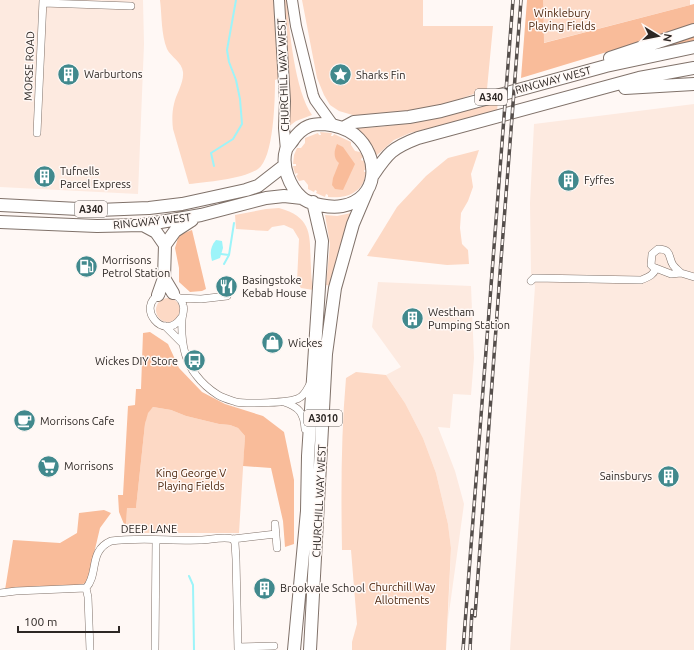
<svg xmlns="http://www.w3.org/2000/svg" width="694" height="650" font-family="Ubuntu,sans-serif">
<rect width="100%" height="100%" fill="#fff8f5"/>
<!-- built -->
<path fill="#fdeae0" d="M0 0H143L144 44 138 194 0 187Z
M694 104V650H510L535 286 531 273 530 203 534 124Z
M378 282 471 286 474 358 471 395 453 394 450 428 438 427 455 471 464 504 448 620 451 548 448 524 436 473 423 438 405 403 386 375 401 367 372 327Z"/>
<!-- green -->
<path fill="#fdd9c5" d="M160 0H275L280 78 275 80C275 99 274 158 258 169 243 179 207 182 189 184L173 129C172 121 172 112 174 104 176 94 184 83 183 72 182 62 171 57 167 49 161 34 162 16 160 0Z
M282 0H287C289 30 295 91 312 115L296 121 288 127Z
M302 0H423V26H493L487 89 436 108 410 113 356 116 339 111 330 105 324 95 317 78Z
M543 0H690V5L543 43Z
M498 99 497 112 410 133 394 140 376 156 370 144 354 127C400 130 453 112 498 99Z
M320 132 332 133 331 136H333L334 134 351 142V145L355 151 360 152 363 157 361 159 362 161 364 160 366 170H364V172H366C364 193 346 199 328 197V195L326 194 325 197 316 193 317 191 315 190 314 192 308 189V185L304 180 299 181 296 176 298 174 297 173 295 174 293 166H296V164H293L294 155 297 148H301L305 143V138L318 133 319 135H321Z
M479 150 471 174 473 187 468 201 461 213 460 228 462 244 468 250 469 264 447 265 367 256 397 207 426 176 448 158Z
M279 208C315 218 309 238 311 268 311 275 312 282 313 290L301 288 297 282 299 239 293 229 284 225 272 227 268 231 236 229 235 215 266 209Z
M356 212 332 286 326 285 330 244 325 215 337 216Z
M156 310a12 12 0 1 1 24 0a12 12 0 1 1-24 0Z
M356 372 386 375 405 403 423 438 436 473 448 524 451 548 446 650H352V642L357 624 351 550H342C341 493 341 435 346 378Z
M153 407 171 410 186 416 219 424 230 425 238 428 245 436 239 533H126L127 508H136L145 424 147 413Z"/>
<!-- forest -->
<path fill="#f9bc9a" d="M527 0H543L544 43 694 4V43L672 45 671 41 653 38 521 78Z
M337 144 343 147 355 164 343 190 335 189 332 185 333 178 339 163C333 158 334 151 337 144Z
M192 230 206 289 202 291 190 292 179 282V268L175 248 179 235Z
M150 332 168 344 179 368 202 392 225 404 263 416 284 432 294 480V544L285 547 283 521 271 468 243 466 245 436 238 428 230 425 219 424 186 416 171 410 153 407 148 413 145 424 136 508H127L126 529 119 512 118 495H123L128 406 135 405 136 389H141L143 333Z
M104 510 111 513 100 528 87 583 68 587 5 590 13 540 60 543 77 533 79 513Z"/>
<!-- water -->
<path fill="#9df4f9" d="M216 240 222 241 223 248 220 258 212 261C210 253 210 247 216 240Z"/>
<g fill="none" stroke-linecap="round" stroke-linejoin="round">
<!-- stream -->
<path stroke="#9df4f9" stroke-width="2" d="M214 166 211 153 233 139 242 124 240 99 236 80 229 62 227 50 236 0
M221 254 229 255
M224 264 229 255 234 223
M189 576 193 585 194 650"/>
<defs>
<path id="street" d="M43 3 131 6
M37 133 43 0
M681 273C678 270 675 268 673 265 668 257 672 249 658 249L652 254 651 265 653 267 671 274 681 273 694 277
M531 281 534 278 641 280C648 277 653 276 656 268
M171 293C176 295 182 299 183 305 185 310 182 315 182 320 181 338 184 360 196 375 202 383 210 390 218 395 223 398 230 400 236 402 245 404 291 403 299 398 305 395 307 389 310 384
M161 294C134 306 164 343 181 318
M180 298 201 299 227 296
M165 326 183 344
M284 402C299 407 304 413 305 429
M275 524 277 548
M233 539 235 543 236 559 238 650
M86 588 88 597 90 650
M0 593 16 591 86 588C99 574 88 551 111 541 140 537 170 541 200 540 210 540 223 536 233 539L276 534
M238 647 274 646
M155 650 156 540"/>
<path id="secondary" d="M279 0 285 101 284 128 286 150
M292 0 296 26 313 95 315 100 333 125"/>
<path id="primary" d="M610 58 694 30
M625 88 694 84
M324 124C335 125 346 128 355 135 380 156 380 199 342 206 332 208 309 205 301 197 290 187 281 166 286 150 287 147 291 143 293 140 296 135 303 128 309 126 313 124 319 124 324 124Z
M343 128 354 122 409 117 441 111 606 66 694 47
M373 175C388 153 392 148 418 138L639 78 694 68
M0 205 98 210 149 208 182 204 246 190 258 186 285 165
M0 222 97 226 143 225 201 215 266 198 284 196 302 198
M143 225 156 232 165 245 164 278 158 295
M165 245 175 231 192 220
M164 278 173 293
M294 650 307 511 308 456 322 241 313 202
M310 650 326 354 335 288 353 224 367 191"/>
</defs>
<!-- street casing -->
<use href="#street" stroke="#80726a" stroke-width="8"/>
<!-- secondary casing -->
<use href="#secondary" stroke="#80726a" stroke-width="12"/>
<!-- primary casing -->
<use href="#primary" stroke="#80726a" stroke-width="14"/>
<!-- street -->
<use href="#street" stroke="#fff" stroke-width="7"/>
<!-- secondary -->
<use href="#secondary" stroke="#fff" stroke-width="10"/>
<!-- primary -->
<use href="#primary" stroke="#fff" stroke-width="12"/>
<defs>
<path id="rail" d="M475 616 501 260 521 0
M463 650 513 0
M470 650 472 610"/>
</defs>
<!-- rail casing -->
<use href="#rail" stroke="#554e4b" stroke-width="3.5"/>
<!-- rail -->
<use href="#rail" stroke="#fff8f5" stroke-width="2" stroke-dasharray="6" stroke-linecap="butt"/>
</g>
<!-- icons -->
<defs>
<symbol id="building-disc" viewBox="-11 -11 22 22"><circle r="9.5" fill="#41898d" stroke="#fff8f5"/><path d="M-4-6H4V6H1V3H-1V6H-4ZM-2.5-4.3h1.7v1.8h-1.7ZM.8-4.3h1.7v1.8H.8ZM-2.5-1h1.7V.8h-1.7ZM.8-1h1.7V.8H.8Z" fill="#fff"/></symbol>
<symbol id="sight-disc" viewBox="-11 -11 22 22"><circle r="9.5" fill="#41898d" stroke="#fff8f5"/><path d="M0-6L1.8-2.2L6-1.7L2.9 1.2L3.7 5.4L0 3.3L-3.7 5.4L-2.9 1.2L-6-1.7L-1.8-2.2Z" fill="#fff"/></symbol>
<symbol id="fuel-disc" viewBox="-11 -11 22 22"><circle r="9.5" fill="#41898d" stroke="#fff8f5"/><path d="M-5.5-6h7V0h2V4h1.3V-2.5L3-4.5l.8-.8L6-3V5H2.5V1h-1V6h-7ZM-4.2-4.7v3.2H.2V-4.7Z" fill="#fff"/></symbol>
<symbol id="restaurant-disc" viewBox="-11 -11 22 22"><circle r="9.5" fill="#41898d" stroke="#fff8f5"/><path d="M-5-6h1v4h1v-4h1v4h1v-4h1v5L-1.5 .5V6h-2V.5L-5-1ZM5-6V6H3V1.5H1.5Q1.5-4 5-6Z" fill="#fff"/></symbol>
<symbol id="shop-disc" viewBox="-11 -11 22 22"><circle r="9.5" fill="#41898d" stroke="#fff8f5"/><path d="M-5-2.5h2.3a2.7 3.5 0 0 1 5.4 0H5L5.5 6h-11ZM-1.5-2.5h3a1.5 2.3 0 0 0-3 0Z" fill="#fff"/></symbol>
<symbol id="bus-disc" viewBox="-11 -11 22 22"><circle r="9.5" fill="#41898d" stroke="#fff8f5"/><path d="M-5-6H5V4H4V6H2V4H-2V6H-4V4H-5ZM-3.5-4V0h7V-4ZM-3.5 1.2v1.5H-2V1.2ZM2 1.2v1.5H3.5V1.2Z" fill="#fff"/></symbol>
<symbol id="cafe-disc" viewBox="-11 -11 22 22"><circle r="9.5" fill="#41898d" stroke="#fff8f5"/><path d="M-5.5-4.5H6V0H3Q3 3.5 0 3.5H-2.5Q-5.5 3.5-5.5 0ZM3-3.2v2h1.7v-2ZM-6 4.5H4V6H-6Z" fill="#fff"/></symbol>
<symbol id="supermarket-disc" viewBox="-11 -11 22 22"><circle r="9.5" fill="#41898d" stroke="#fff8f5"/><path d="M-6-5.5h2.5l.6 2H6L4.5 2H-2.5L-4.4-4H-6ZM-1.5 3.2a1.3 1.3 0 1 0 .1 0ZM3 3.2a1.3 1.3 0 1 0 .1 0Z" fill="#fff"/></symbol>
</defs>
<g fill-rule="evenodd">
<use href="#building-disc" x="56" y="62" width="25" height="25"/>
<use href="#sight-disc" x="328" y="62" width="25" height="25"/>
<use href="#building-disc" x="32" y="164" width="25" height="25"/>
<use href="#building-disc" x="556" y="168" width="25" height="25"/>
<use href="#fuel-disc" x="74" y="254" width="25" height="25"/>
<use href="#restaurant-disc" x="214" y="274" width="25" height="25"/>
<use href="#building-disc" x="400" y="306" width="25" height="25"/>
<use href="#shop-disc" x="260" y="330" width="25" height="25"/>
<use href="#bus-disc" x="182" y="348" width="25" height="25"/>
<use href="#cafe-disc" x="12" y="408" width="25" height="25"/>
<use href="#supermarket-disc" x="36" y="454" width="25" height="25"/>
<use href="#building-disc" x="656" y="464" width="25" height="25"/>
<use href="#building-disc" x="252" y="576" width="25" height="25"/>
</g>
<g text-anchor="middle" stroke-width="3" stroke-linejoin="round" paint-order="stroke">
<!-- shield labels -->
<g fill="#fff8f5" stroke="#6c6663" stroke-width="1">
<rect x="475" y="89" width="32" height="16" rx="3"/>
<rect x="75" y="201" width="32" height="16" rx="3"/>
<rect x="304" y="410" width="38" height="16" rx="3"/>
</g>
<g font-size="10" font-weight="bold" fill="#2d2724">
<text x="491" y="101">A340</text>
<text x="91" y="213">A340</text>
<text x="323" y="422">A3010</text>
</g>
<!-- park labels -->
<g font-size="11" fill="#4c250c" stroke="#fff8f5">
<text x="562" y="17">Winklebury<tspan x="562" dy="13">Playing Fields</tspan></text>
<text x="191" y="477">King George V<tspan x="191" dy="13">Playing Fields</tspan></text>
<text x="402" y="591">Churchill Way<tspan x="402" dy="13">Allotments</tspan></text>
</g>
<!-- street labels -->
<g font-size="11" fill="#2d2724" stroke="#fff8f5">
<text transform="translate(29 66) rotate(-88)" y="4">MORSE ROAD</text>
<text transform="translate(283 75) rotate(-92)" y="4">CHURCHILL WAY WEST</text>
<text transform="translate(553 80) rotate(-15)" y="4">RINGWAY WEST</text>
<text transform="translate(152 221) rotate(-6)" y="4">RINGWAY WEST</text>
<text transform="translate(319 501) rotate(-87)" y="4">CHURCHILL WAY WEST</text>
<text x="149" y="533">DEEP LANE</text>
</g>
<!-- poi labels -->
<g font-size="11" fill="#2d2724" stroke="#fff8f5" text-anchor="start">
<text x="84" y="78">Warburtons</text>
<text x="356" y="79">Sharks Fin</text>
<text x="60" y="175">Tufnells<tspan x="60" dy="13">Parcel Express</tspan></text>
<text x="584" y="184">Fyffes</text>
<text x="102" y="264">Morrisons<tspan x="102" dy="13">Petrol Station</tspan></text>
<text x="242" y="284">Basingstoke<tspan x="242" dy="13">Kebab House</tspan></text>
<text x="428" y="316">Westham<tspan x="428" dy="13">Pumping Station</tspan></text>
<text x="288" y="347">Wickes</text>
<text x="178" y="365" text-anchor="end">Wickes DIY Store</text>
<text x="40" y="425">Morrisons Cafe</text>
<text x="64" y="470">Morrisons</text>
<text x="652" y="480" text-anchor="end">Sainsburys</text>
<text x="280" y="592">Brookvale School</text>
</g>
</g>
<!-- north arrow -->
<g transform="translate(658 36) rotate(100)" stroke="#fff8f5" stroke-width="3" paint-order="stroke">
<path d="M0-3L7 15L0 10L-7 15Z" fill="#2d2724"/>
<text y="-6" font-size="11" font-weight="bold" text-anchor="middle" fill="#2d2724">N</text>
</g>
<!-- scale -->
<path d="M18 626v6h101v-6" fill="none" stroke="#2d2724" stroke-width="2"/>
<text x="24" y="626" font-size="12" fill="#2d2724" stroke="#fff8f5" stroke-width="3" paint-order="stroke">100 m</text>
</svg>
